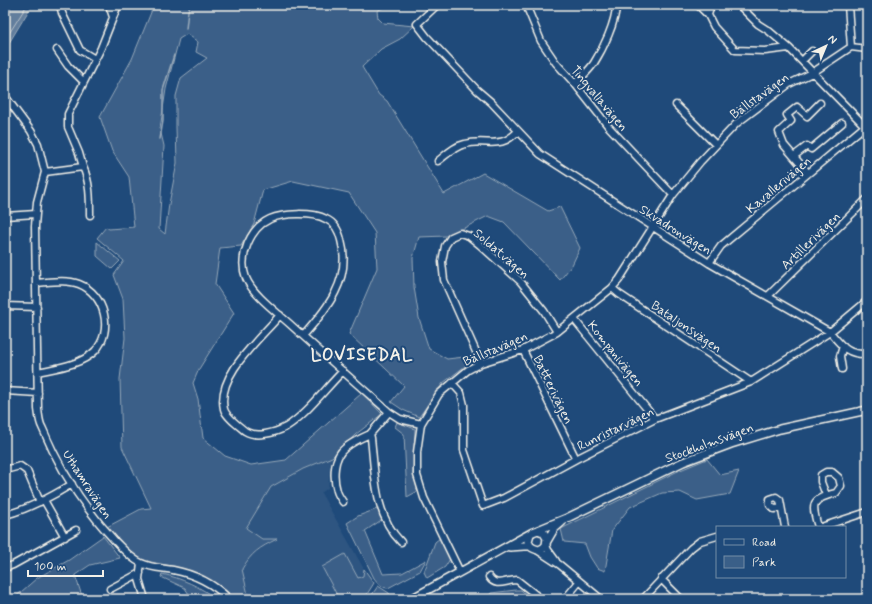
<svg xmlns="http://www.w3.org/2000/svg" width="872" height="604" font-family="Mynerve,sans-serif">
<rect width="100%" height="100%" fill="#1f4a7a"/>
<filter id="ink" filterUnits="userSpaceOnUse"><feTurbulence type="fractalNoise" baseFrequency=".025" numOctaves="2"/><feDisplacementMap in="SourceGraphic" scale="8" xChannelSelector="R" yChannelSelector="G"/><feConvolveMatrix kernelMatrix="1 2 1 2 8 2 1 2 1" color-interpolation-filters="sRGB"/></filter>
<g filter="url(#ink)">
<!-- built -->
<path fill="#2d5581" d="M332 457 328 488 321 493 364 569 363 576 359 578 364 589 346 599H249L242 569 250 556 263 546 276 539H262L246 528 271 487 303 469Z"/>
<!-- green -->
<path fill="#3a5f88" stroke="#97a8b8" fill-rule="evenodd" d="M154 5H388L377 11 378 18 383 23 414 26 400 39 381 49 362 67 379 95 387 101 444 194 483 173 548 211 560 207 580 248 572 265 560 280 504 222 488 216 464 228 446 236 419 237 413 258 414 287 419 318 429 349 447 359 473 356V360L443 383 419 417 403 410 391 402 404 386 349 334 377 268 375 233 349 193 293 181 263 190 254 224 241 246 220 248 215 284 234 313 199 369 193 383 198 399 203 438 225 456 251 465 286 460 362 393 382 414 355 435 332 457 303 469 271 487 246 528 262 539H277C259 548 252 552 242 569L249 599H235C220 583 198 572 176 567 163 564 149 563 137 557 125 550 115 537 105 528L141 509 151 508 122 447 120 379 125 338 123 299 114 275 124 261 97 238 106 227 109 229 134 227 129 177 112 151 100 117 132 59ZM187 34 198 42 196 52 207 58 181 78 176 96V127L177 163 169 204 165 234 159 229 164 146 160 129 166 89 179 39Z
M97 242 120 261 112 269 97 256Z
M397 422 415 429 413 474 418 491 407 497 404 434 395 427Z
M707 459 720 475 739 471 730 494 697 500 680 492 662 493 630 507 612 530 605 571 597 568 590 557 585 544 564 542 561 529 678 471Z
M377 509 383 519 365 531 383 574 402 573 426 560 420 571 388 588C382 588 378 583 374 578L347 523 358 516Z
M103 536 120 558 90 565 75 575 83 599H13L37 578 69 560Z
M440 538 450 559 445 567 427 578 424 572 435 542Z
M345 554 358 578 363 576 364 569 374 583 364 599H339L322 567Z
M162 574C181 578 201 587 216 599H192L185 588 161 577Z
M378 586 389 593 392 599H369Z
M516 590H521L531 599H485L491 593Z"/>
<!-- water -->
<path fill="#627e9d" stroke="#9cacbb" d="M5 5H32L9 43 5 44Z"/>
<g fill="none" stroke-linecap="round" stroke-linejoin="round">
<!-- shore -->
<path stroke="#bac3ca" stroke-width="1" d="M5 40 27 5"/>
<!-- stream -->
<path stroke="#9cacbb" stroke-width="1.5" d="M186 29 188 11 190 5
M160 139 163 121V90L174 55"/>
<defs>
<path id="minor" d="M60 5 62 13 80 50 95 59
M109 5 113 17
M437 5 417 24 427 37 477 90 491 102 540 154 709 263 830 332C842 346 847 355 867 354
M526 5 541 41 556 63 575 84 608 126 673 195
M698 5 708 15 714 27 735 50 765 51 789 48 865 126 867 130
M741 7 758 24 769 31 789 48
M708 15 711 5
M851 47 867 49
M57 50 68 66 84 82
M803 60 812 51
M575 84C581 77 589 71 594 63 603 49 616 22 616 5
M5 96 31 131 38 144 45 172 37 202 35 226 38 409C39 415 39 422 42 427 59 468 85 509 115 541 123 549 130 558 141 563 151 568 162 568 173 570 194 574 213 583 229 599
M676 105 716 145
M794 156 807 146 811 149 842 123
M438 161C447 154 455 146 465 144 488 138 499 151 518 131
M83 167C90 182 90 198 90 215
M45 172 83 167 79 153 68 127V114L101 48 118 5
M808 173 784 145 779 132 791 121 787 115 797 107 807 116 820 103
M5 216 36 214
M709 263 721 246 865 126
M36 283C50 282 66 279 79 284 105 294 114 331 95 351 81 365 56 368 38 372
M612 288 619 294 751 382
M768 296 867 199
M5 306 37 307
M280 315C260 339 216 375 224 409 226 417 239 426 245 431 256 438 275 433 286 427 307 414 325 389 343 371
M574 319 655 419
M303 336C327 309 352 279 341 240 339 231 335 223 326 219 313 212 283 213 270 219 250 228 238 257 246 278 253 295 278 313 292 326 324 355 356 383 389 412L400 419 421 424
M523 350 576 459
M481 363 444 280 442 262 445 246 451 237 460 233 469 236 480 245 520 281 544 311 557 332
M842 369 840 356 843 346
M452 383 461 393 464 405V450L483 506 504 498 576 459 655 419 751 382 830 332 867 301
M5 391 38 393
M389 412 370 434 371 438C375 473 374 515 401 542
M5 470 20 466 27 471 40 502
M44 500 65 537
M343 502C341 499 338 495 337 491 333 478 333 457 345 448 352 442 361 438 370 434
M781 508 774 509 770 505V499L776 497 780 500 785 527
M5 515C29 509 51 497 72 484
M818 527C811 503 811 499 836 493L841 486 839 478 832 472H826L821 475V482L826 495
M821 527 867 512
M546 545 548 550 556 561
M537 550 560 565 601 599
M141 563 139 579 145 599
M5 568 13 565 76 530
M460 572 424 498 417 475V452L421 424 439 394 468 370 481 363 523 350 557 332 612 288 619 280 673 195 700 162 737 123 789 84 812 73 851 47 848 5
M489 577C496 588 506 580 517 580L541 599
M661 579 681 599
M110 589 140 573
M565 599 579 582
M643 599 691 548 700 541 717 536"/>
<path id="major" d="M530 534 528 541 530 546C536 551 542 551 546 545L547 538 543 532 538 530
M547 541 554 529 562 522
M510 547 524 546H530
M411 599 533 532 567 518 683 462 731 444 780 429 867 410"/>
</defs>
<!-- minor casing -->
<use href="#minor" stroke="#f4f1e8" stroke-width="9"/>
<!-- major casing -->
<use href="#major" stroke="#f4f1e8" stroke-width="10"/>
<!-- minor -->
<use href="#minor" stroke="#1f4a7a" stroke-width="6"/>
<!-- major -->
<use href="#major" stroke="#1f4a7a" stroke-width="7"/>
</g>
</g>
<g text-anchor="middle" stroke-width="4" stroke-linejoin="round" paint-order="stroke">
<!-- street labels -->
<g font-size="13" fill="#f4f1e8" stroke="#1f4a7a">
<text transform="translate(759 95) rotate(-36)" y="5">Bällstavägen</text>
<text transform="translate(600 98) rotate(50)" y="5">Tingvallavägen</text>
<text transform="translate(778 184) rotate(-40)" y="5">Kavallerivägen</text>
<text transform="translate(676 229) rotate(32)" y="5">Skvadronvägen</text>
<text transform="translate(810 240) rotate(-44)" y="5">Artillerivägen</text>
<text transform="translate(502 253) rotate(41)" y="5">Soldatvägen</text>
<text transform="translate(687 326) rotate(34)" y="5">Bataljonsvägen</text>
<text transform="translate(495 348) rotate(-23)" y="5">Bällstavägen</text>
<text transform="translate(616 353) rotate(51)" y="5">Kompanivägen</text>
<text transform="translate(554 389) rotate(64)" y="5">Batterivägen</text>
<text transform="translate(615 428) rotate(-26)" y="5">Runristarvägen</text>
<text transform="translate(709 442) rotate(-20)" y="5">Stockholmsvägen</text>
<text transform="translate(88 484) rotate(57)" y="5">Uthamravägen</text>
</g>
<!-- district labels -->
<g font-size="17" font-weight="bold" letter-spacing="1" fill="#f4f1e8" stroke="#1f4a7a">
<text x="362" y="360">LOVISEDAL</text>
</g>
</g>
<!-- margin -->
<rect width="872" height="604" fill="none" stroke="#1f4a7a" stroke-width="20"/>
<rect x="10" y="10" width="852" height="584" fill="none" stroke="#f4f1e8" stroke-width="1.5" filter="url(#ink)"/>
<!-- legend -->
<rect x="716" y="526" width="130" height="52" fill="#1f4a7a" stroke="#748da6"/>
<rect x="724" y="539" width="20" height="6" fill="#1f4a7a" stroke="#748da6"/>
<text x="752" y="546" font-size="12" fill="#f4f1e8">Road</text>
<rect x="724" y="556" width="20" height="12" fill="#3a5f88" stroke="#748da6"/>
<text x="752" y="566" font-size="12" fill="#f4f1e8">Park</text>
<!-- north arrow -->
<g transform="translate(826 46) rotate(44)" stroke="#1f4a7a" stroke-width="3" paint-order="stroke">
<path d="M0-3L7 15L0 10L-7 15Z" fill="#f4f1e8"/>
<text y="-6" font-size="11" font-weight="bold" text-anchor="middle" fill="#f4f1e8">N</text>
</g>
<!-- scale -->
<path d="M28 570v6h75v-6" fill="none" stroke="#f4f1e8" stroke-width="2"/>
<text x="34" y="570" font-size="12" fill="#f4f1e8" stroke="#1f4a7a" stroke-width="3" paint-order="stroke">100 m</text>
</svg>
